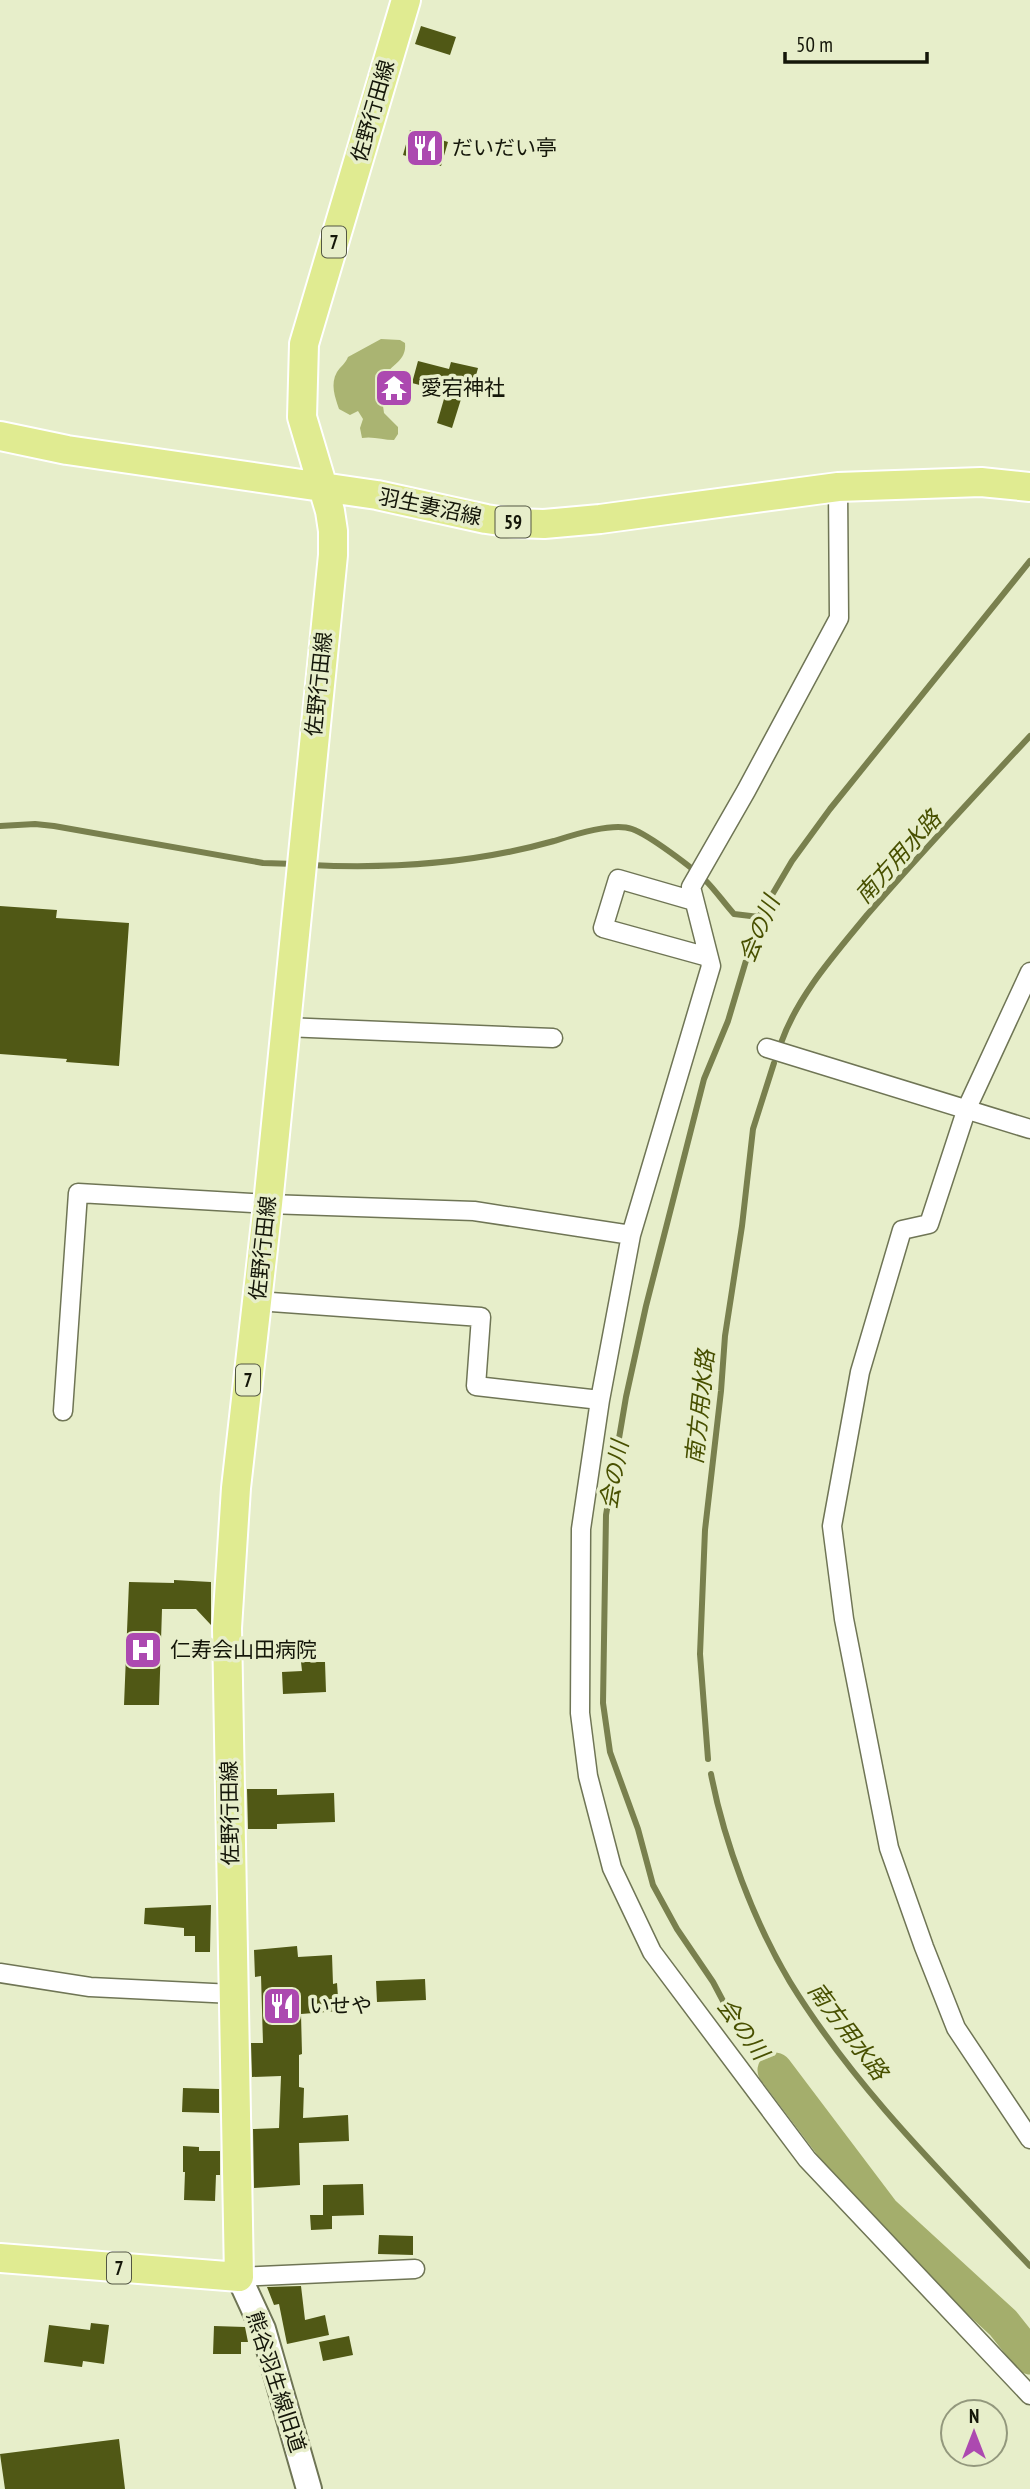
<svg xmlns="http://www.w3.org/2000/svg" width="1030" height="2489" font-family="'PT Sans Narrow','Noto Sans JP',sans-serif">
<rect width="100%" height="100%" fill="#e7eeca"/>
<!-- forest -->
<path fill="#aab472" d="M381 339 400 340 405 343C407 362 390 364 383 379 379 388 383 403 384 413L398 427V434L394 440C383 440 373 436 362 438L360 428 363 419 358 411 350 415 339 409C335 397 330 384 337 372 341 366 345 364 348 357Z"/>
<g fill="none" stroke-linecap="round" stroke-linejoin="round">
<!-- stream -->
<path stroke="#79804e" stroke-width="6" d="M0 826 35 824 54 826 263 863 296 864
M310 865C391 869 476 863 554 841 573 835 613 822 632 829 649 835 693 868 706 881 716 891 724 903 734 914L759 917
M781 1043C798 995 835 954 867 915 920 854 975 795 1030 736
M708 1759 700 1654 705 1530 721 1391 725 1336 742 1226 753 1129 774 1063
M711 1774C724 1842 754 1922 790 1982 855 2088 945 2176 1030 2266
M775 2070 731 2016 713 1982 677 1929 653 1885 638 1829 610 1752 603 1703 606 1515 626 1397 646 1306 704 1079 728 1021 759 917 792 861 830 809 1030 561"/>
<!-- river -->
<path stroke="#a4ae6c" stroke-width="35" d="M775 2070 883 2213 1003 2323 1030 2357"/>
</g>
<!-- building -->
<path fill="#505815" d="M421 26 456 37 450 55 415 44Z
M410 130 448 142 441 166 403 155Z
M418 361 449 369 451 362 478 368 470 398 462 396 452 428 437 423 446 392 412 383Z
M0 906 57 910 56 918 129 923 119 1066 66 1062 67 1059 0 1054Z
M174 1580 211 1582V1625L196 1609H162L159 1705H124L129 1582 174 1583Z
M301 1662H325L326 1692 283 1694 282 1672 302 1671Z
M247 1789H277V1795L334 1793 335 1822 277 1824V1829H248Z
M211 1905 210 1952H195V1936H184V1928L144 1924 145 1908Z
M297 1946 298 1957 332 1955 333 1984 337 1983 339 2011 301 2014 302 2054 299 2055V2087L304 2088 303 2118 348 2115 349 2141 299 2143 300 2185 254 2188 253 2129 279 2128 281 2076 252 2077 251 2043H263L261 1976 255 1977 254 1950Z
M425 1979 426 2000 377 2002 376 1981Z
M183 2088 219 2089V2113L182 2112Z
M183 2146 199 2147V2151H220V2175H216L215 2201 184 2200 185 2172H183Z
M363 2184 364 2215 332 2216V2229L311 2230 310 2215H323V2185Z
M379 2235 413 2236V2255L378 2254Z
M301 2286 305 2320 325 2315 329 2335 287 2344 279 2304 274 2305 267 2287Z
M91 2323 109 2325 104 2364 83 2361 82 2367 44 2362 49 2325 90 2330Z
M214 2326 245 2327 248 2342H241V2354H213Z
M349 2336 353 2355 323 2361 319 2342Z
M119 2439 125 2489H5L0 2454Z"/>
<g fill="none" stroke-linecap="round" stroke-linejoin="round">
<defs>
<path id="street" d="M838 487 839 618 746 791 691 887 711 966 631 1235 600 1400 581 1529 580 1713 588 1776 612 1868 652 1952 807 2159 1030 2395
M694 901 618 879 603 928 708 957
M1030 972 967 1108 929 1224 902 1230 860 1372 832 1526 844 1619 889 1848 924 1947 956 2028 1030 2139
M285 1027 553 1038
M767 1048 1030 1129
M257 1301 481 1317 476 1386 600 1400
M63 1411 78 1193 268 1204 474 1211 631 1235
M0 1973 90 1987 233 1994
M239 2277 415 2269"/>
<path id="secondary" d="M239 2277 263 2329 309 2489"/>
<path id="primary" d="M0 436 67 450 377 495 486 519 514 523 544 524 600 519 838 487 981 482 1030 487
M0 2258 239 2277 227 1628 236 1488 268 1204 333 555V531L330 511 302 417 304 344 406 0"/>
</defs>
<!-- street casing -->
<use href="#street" stroke="#6f7555" stroke-width="21"/>
<!-- secondary casing -->
<use href="#secondary" stroke="#6f7555" stroke-width="28"/>
<!-- primary casing -->
<use href="#primary" stroke="#fff" stroke-width="32"/>
<!-- street -->
<use href="#street" stroke="#fff" stroke-width="18"/>
<!-- secondary -->
<use href="#secondary" stroke="#fff" stroke-width="24"/>
<!-- primary -->
<use href="#primary" stroke="#e0eb91" stroke-width="28"/>
</g>
<!-- icons -->
<defs>
<symbol id="restaurant-square" viewBox="-11 -11 22 22"><rect x="-9" y="-9" width="18" height="18" rx="4" fill="#ac49b0" stroke="#e7eeca"/><path d="M-5-6h1v4h1v-4h1v4h1v-4h1v5L-1.5 .5V6h-2V.5L-5-1ZM5-6V6H3V1.5H1.5Q1.5-4 5-6Z" fill="#fff"/></symbol>
<symbol id="temple-square" viewBox="-11 -11 22 22"><rect x="-9" y="-9" width="18" height="18" rx="4" fill="#ac49b0" stroke="#e7eeca"/><path d="M0-6L5-2H3V0L6.5 2.5H4V6H1.5V3h-3V6H-4V2.5H-6.5L-3 0V-2H-5Z" fill="#fff"/></symbol>
<symbol id="hospital-square" viewBox="-11 -11 22 22"><rect x="-9" y="-9" width="18" height="18" rx="4" fill="#ac49b0" stroke="#e7eeca"/><path d="M-5-5h3v3.5h4V-5h3V5h-3V1.5h-4V5h-3Z" fill="#fff"/></symbol>
</defs>
<g fill-rule="evenodd">
<use href="#restaurant-square" x="403" y="126" width="44" height="44"/>
<use href="#temple-square" x="372" y="366" width="44" height="44"/>
<use href="#hospital-square" x="121" y="1628" width="44" height="44"/>
<use href="#restaurant-square" x="260" y="1984" width="44" height="44"/>
</g>
<g text-anchor="middle" stroke-width="7" stroke-linejoin="round" paint-order="stroke">
<!-- shield labels -->
<g fill="#e7eeca" stroke="#535743" stroke-width="2">
<rect x="322" y="226.5" width="24" height="31" rx="5"/>
<rect x="495.5" y="506.5" width="35" height="31" rx="5"/>
<rect x="236" y="1364.5" width="24" height="31" rx="5"/>
<rect x="107" y="2252.5" width="24" height="31" rx="5"/>
</g>
<g font-size="19" font-weight="bold" fill="#141609">
<text x="334" y="249">7</text>
<text x="513" y="529">59</text>
<text x="248" y="1387">7</text>
<text x="119" y="2275">7</text>
</g>
<!-- street labels -->
<g font-size="21" fill="#141609" stroke="#e7eeca">
<text transform="translate(373 111) rotate(-74)" y="7">佐野行田線</text>
<text transform="translate(430 507) rotate(12)" y="7">羽生妻沼線</text>
<text transform="translate(319 684) rotate(-84)" y="7">佐野行田線</text>
<text transform="translate(263 1248) rotate(-84)" y="7">佐野行田線</text>
<text transform="translate(230 1813) rotate(-91)" y="7">佐野行田線</text>
<text transform="translate(276 2382) rotate(72)" y="7">熊谷羽生線旧道</text>
</g>
<!-- poi labels -->
<g font-size="21" fill="#141609" stroke="#e7eeca" text-anchor="start">
<text x="452" y="155">だいだい亭</text>
<text x="421" y="395">愛宕神社</text>
<text x="170" y="1657">仁寿会山田病院</text>
<text x="309" y="2013">いせや</text>
</g>
<!-- water labels -->
<g font-size="23" font-style="italic" fill="#485000" stroke="#e7eeca">
<text transform="translate(898 857) rotate(-48)" y="8">南方用水路</text>
<text transform="translate(759 929) rotate(-67)" y="8">会の川</text>
<text transform="translate(700 1407) rotate(-84)" y="8">南方用水路</text>
<text transform="translate(614 1475) rotate(-80)" y="8">会の川</text>
<text transform="translate(743 2029) rotate(54)" y="8">会の川</text>
<text transform="translate(848 2031) rotate(53)" y="8">南方用水路</text>
</g>
</g>
<!-- north arrow -->
<g transform="translate(974 2433)"><circle r="33" fill="#e7eeca" stroke="#93987d" stroke-width="2"/>
<path d="M0-5L12 26L0 18L-12 26Z" fill="#ac49b0"/>
<text y="-10" font-size="19" font-weight="bold" text-anchor="middle" fill="#141609">N</text>
</g>
<!-- scale -->
<path d="M785 52v10h142v-10" fill="none" stroke="#141609" stroke-width="3.5"/>
<text x="796" y="52" font-size="21" fill="#141609" stroke="#e7eeca" stroke-width="5" paint-order="stroke">50 m</text>
</svg>
